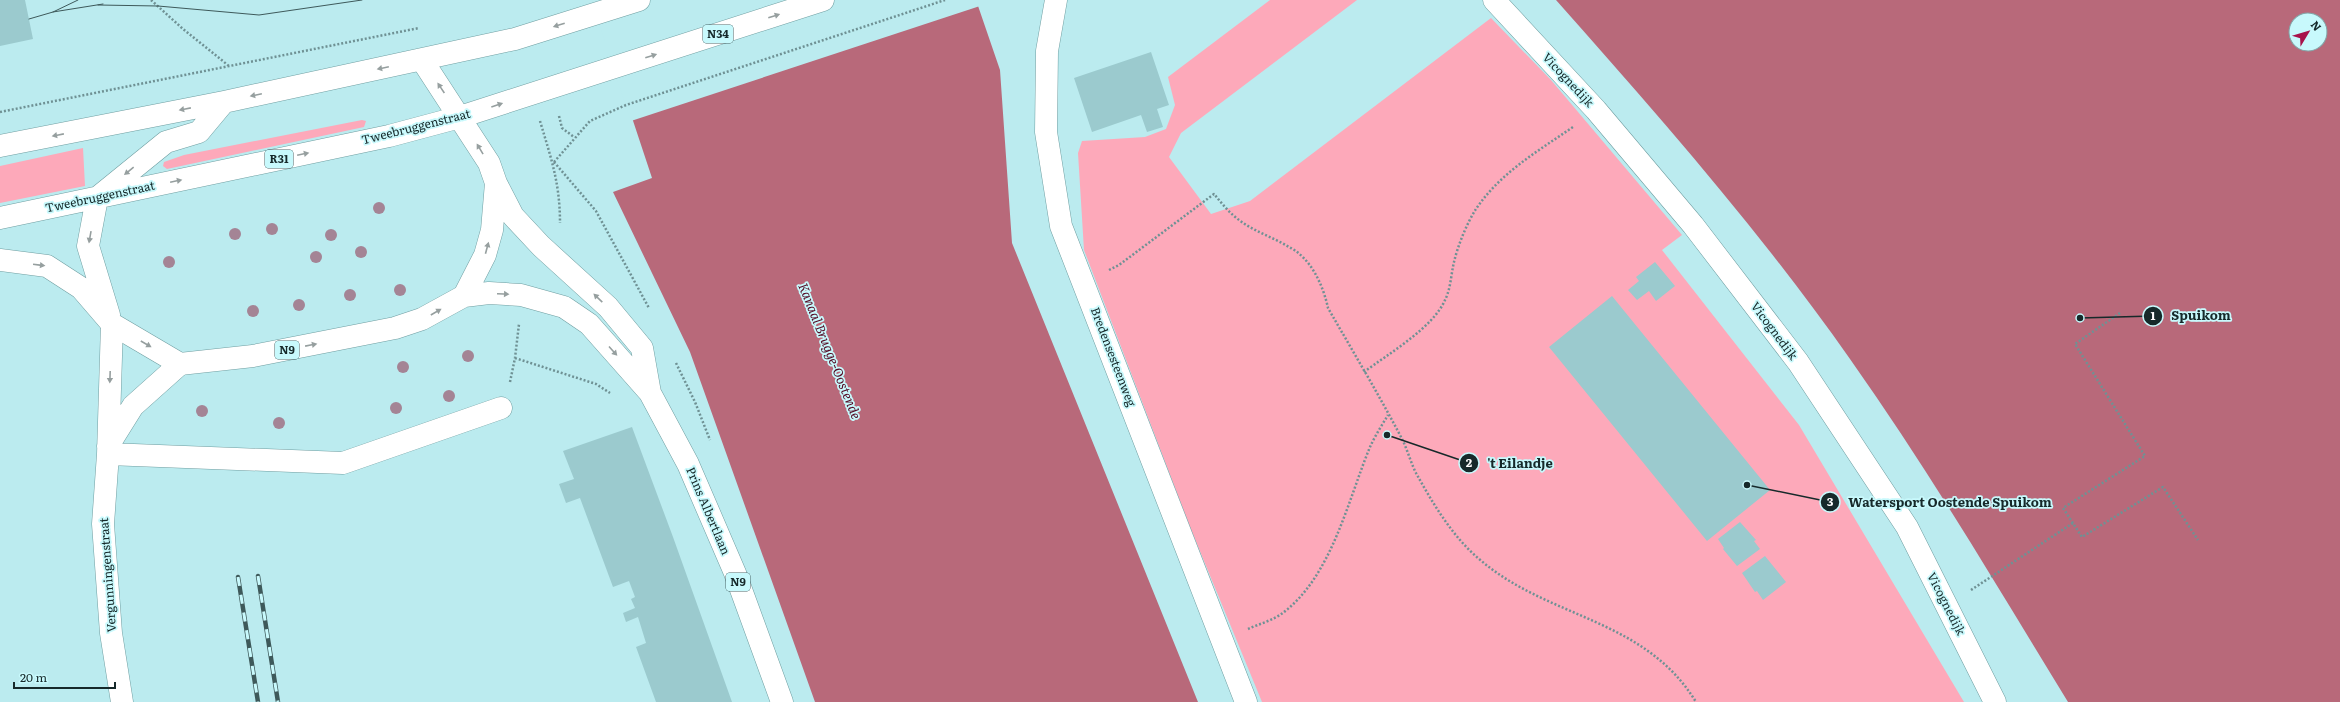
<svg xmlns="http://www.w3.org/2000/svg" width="2340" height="702" font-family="Literata,serif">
<rect width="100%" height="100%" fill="#bbebef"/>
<!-- green -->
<path fill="#fda9ba" d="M1270 0H1357L1181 133 1169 157 1211 214 1250 201 1491 18 1551 80 1682 235 1662 250 1799 425 1964 702H1262L1190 527 1084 250 1078 153 1082 141 1145 137 1166 129 1175 105 1168 77Z
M362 120 366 121 364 127 167 169 163 166 164 162 184 155Z
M83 148 85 186 0 203V166Z"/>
<!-- water -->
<path fill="#b8697a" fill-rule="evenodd" d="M593 0H976L1000 70 1012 243 1198 702H815L690 352 613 192 652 178Z
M1556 0H2340V702H2068C1997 586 1928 469 1850 359 1761 232 1658 115 1556 0ZM2296 20H2320V44H2296Z"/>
<!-- pier -->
<path fill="#bbebef" d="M591 0H978L980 6 631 121Z"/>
<!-- building -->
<path fill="#9bcace" d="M0 0H25L33 39 0 46Z
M1151 52 1169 105 1157 109 1163 127 1147 132 1141 115 1092 132 1074 78Z
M1655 262 1675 286 1656 301 1649 291 1637 300 1628 290 1639 281 1636 277Z
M1612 296 1770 490 1707 541 1549 347Z
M632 427 673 537 732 702H656L636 647 646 643 638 617 626 622 623 613 635 608 631 599 635 597 629 581 613 587 580 498 566 503 559 484 574 479 563 451Z
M1740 522 1756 540 1754 541 1760 549 1737 566 1723 549 1724 548 1718 539Z
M1765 556 1786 582 1763 600 1757 591 1755 592 1742 573Z"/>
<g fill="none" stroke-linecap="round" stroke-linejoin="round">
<defs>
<path id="minor" d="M1056 0 1047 51 1046 132 1061 226 1246 702
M1494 0 1596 110 1693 225 1798 362 1907 527 1995 702
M112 324 108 454 103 524 111 633 122 702
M108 446 133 406 180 364
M108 454 343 463 501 408"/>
<path id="major" d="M422 60 489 163 496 183 513 216 541 246 608 307 642 348 650 393
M0 146 224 102 515 39 639 0
M0 218 389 136 460 117 823 0
M0 260 47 266 81 288 112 324 180 364 253 356 395 328 422 319 464 296 485 255 492 230 496 183
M464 296 489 293 521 295 564 307 589 324 650 393 688 464 735 573 782 702
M109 315 88 246 97 198 166 142 199 132 224 102"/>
</defs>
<!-- minor casing -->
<use href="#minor" stroke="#6f9ea1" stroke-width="23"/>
<!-- major casing -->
<use href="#major" stroke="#6f9ea1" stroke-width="23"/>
<!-- path -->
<path stroke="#6f9194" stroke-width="2.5" stroke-dasharray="2 2" stroke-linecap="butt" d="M151 0 183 29 229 66
M0 112 419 28
M559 116 562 128 574 137
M540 121C551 158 560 183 560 223
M554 162 596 211 649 308
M554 162 590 121 626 105 945 0
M1109 270 1119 265 1214 194C1220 201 1226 209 1233 215 1249 230 1271 236 1289 247 1311 258 1323 285 1328 308 1352 350 1378 393 1401 437 1407 448 1410 461 1416 473 1432 502 1452 536 1478 558 1547 619 1644 617 1696 702
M2120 313 2075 344 2145 456 2063 508 2082 537 2163 487 2198 540
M515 358 596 384 610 393
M676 363 695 402 710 440
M1364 372C1388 354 1433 328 1445 300 1451 288 1451 274 1454 262 1458 245 1467 223 1476 209 1500 173 1538 151 1573 127
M510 382 515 358 519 324
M1971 590 2073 523
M1248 629C1259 624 1274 620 1284 612 1332 575 1348 500 1370 447 1375 436 1382 425 1388 415"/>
<!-- minor -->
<use href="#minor" stroke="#fff" stroke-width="22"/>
<!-- major -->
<use href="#major" stroke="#fff" stroke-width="22"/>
<!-- tram -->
<path stroke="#3e595a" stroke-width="1" d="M98 5 158 6 259 15 362 0
M53 12 103 4
M29 19 53 12 78 0"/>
<defs>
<path id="rail" d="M258 576 278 702
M238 577 258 702"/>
</defs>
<!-- rail casing -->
<use href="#rail" stroke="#3e595a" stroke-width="4.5"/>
<!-- rail -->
<use href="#rail" stroke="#c8f9fc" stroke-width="3" stroke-dasharray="9" stroke-linecap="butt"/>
</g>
<!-- trees -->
<g fill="#a48495">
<circle cx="379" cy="208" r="6"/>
<circle cx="272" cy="229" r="6"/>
<circle cx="235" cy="234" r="6"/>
<circle cx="331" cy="235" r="6"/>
<circle cx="361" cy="252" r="6"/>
<circle cx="316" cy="257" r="6"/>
<circle cx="169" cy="262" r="6"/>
<circle cx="400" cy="290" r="6"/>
<circle cx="350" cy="295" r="6"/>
<circle cx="299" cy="305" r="6"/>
<circle cx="253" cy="311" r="6"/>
<circle cx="468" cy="356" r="6"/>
<circle cx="403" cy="367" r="6"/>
<circle cx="449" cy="396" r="6"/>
<circle cx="396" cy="408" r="6"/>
<circle cx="202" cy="411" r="6"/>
<circle cx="279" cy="423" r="6"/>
</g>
<!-- one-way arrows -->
<defs><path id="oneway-solid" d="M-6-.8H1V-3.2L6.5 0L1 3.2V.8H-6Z"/></defs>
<g fill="#969f9f">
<use href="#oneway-solid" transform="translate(774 16) rotate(-18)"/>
<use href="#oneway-solid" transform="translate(559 25) rotate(163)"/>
<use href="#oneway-solid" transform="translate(651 56) rotate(-18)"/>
<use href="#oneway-solid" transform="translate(383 68) rotate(168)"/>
<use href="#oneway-solid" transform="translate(441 88) rotate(-124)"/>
<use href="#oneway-solid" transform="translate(256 95) rotate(168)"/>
<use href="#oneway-solid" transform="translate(497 105) rotate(-19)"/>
<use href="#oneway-solid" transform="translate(185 109) rotate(169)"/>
<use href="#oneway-solid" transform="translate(58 135) rotate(169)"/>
<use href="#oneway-solid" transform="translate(480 149) rotate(-121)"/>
<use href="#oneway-solid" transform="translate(303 154) rotate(-12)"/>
<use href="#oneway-solid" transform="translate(129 171) rotate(141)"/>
<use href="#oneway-solid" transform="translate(176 181) rotate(-12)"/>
<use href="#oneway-solid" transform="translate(90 237) rotate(100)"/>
<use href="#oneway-solid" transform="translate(487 248) rotate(-75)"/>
<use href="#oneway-solid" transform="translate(39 265) rotate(7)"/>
<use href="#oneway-solid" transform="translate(503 294) rotate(3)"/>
<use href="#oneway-solid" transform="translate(598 298) rotate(-136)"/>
<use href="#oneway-solid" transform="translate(436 312) rotate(-30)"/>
<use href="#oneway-solid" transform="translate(146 344) rotate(30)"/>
<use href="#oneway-solid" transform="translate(311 345) rotate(-11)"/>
<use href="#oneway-solid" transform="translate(613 351) rotate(48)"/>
<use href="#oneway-solid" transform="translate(110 377) rotate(92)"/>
</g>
<g text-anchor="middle" stroke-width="3.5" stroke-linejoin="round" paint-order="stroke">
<!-- shield labels -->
<g fill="#c8f9fc" stroke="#4b6769" stroke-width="1">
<rect x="703" y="25" width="30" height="18" rx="3"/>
<rect x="265" y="150" width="28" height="18" rx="3"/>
<rect x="275" y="341" width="24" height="18" rx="3"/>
<rect x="726" y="573" width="24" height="18" rx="3"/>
</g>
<g font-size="11" font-weight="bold" fill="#16292a">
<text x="718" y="38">N34</text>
<text x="279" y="163">R31</text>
<text x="287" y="354">N9</text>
<text x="738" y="586">N9</text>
</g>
<!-- street labels -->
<g font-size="12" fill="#16292a" stroke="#c8f9fc">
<text transform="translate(1568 80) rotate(47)" y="4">Vicognedijk</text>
<text transform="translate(416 127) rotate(-14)" y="4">Tweebruggenstraat</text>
<text transform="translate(100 197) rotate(-12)" y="4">Tweebruggenstraat</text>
<text transform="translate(1774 331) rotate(53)" y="4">Vicognedijk</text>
<text transform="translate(1113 357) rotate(69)" y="4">Bredensesteenweg</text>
<text transform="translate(708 511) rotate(67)" y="4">Prins Albertlaan</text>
<text transform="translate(108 575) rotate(-94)" y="4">Vergunningenstraat</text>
<text transform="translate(1946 604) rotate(63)" y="4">Vicognedijk</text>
</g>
<!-- water labels -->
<g font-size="13" font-style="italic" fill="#530823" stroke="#c8f9fc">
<text transform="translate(830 351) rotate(68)" y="5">Kanaal Brugge-Oostende</text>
</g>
</g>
<!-- callouts -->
<path fill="none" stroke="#16292a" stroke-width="1.5" d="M2080 318L2153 316M1387 435L1469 463M1747 485L1830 502"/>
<g fill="#16292a" stroke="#c8f9fc" stroke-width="1.5">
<circle cx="2080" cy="318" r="4"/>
<circle cx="1387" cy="435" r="4"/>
<circle cx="1747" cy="485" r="4"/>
<circle cx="2153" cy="316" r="10"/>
<circle cx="1469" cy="463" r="10"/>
<circle cx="1830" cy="502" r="10"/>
</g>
<g font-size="12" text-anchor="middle" font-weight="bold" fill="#fff">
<text x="2153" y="320">1</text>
<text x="1469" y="467">2</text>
<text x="1830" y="506">3</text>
</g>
<g font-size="13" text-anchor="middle" font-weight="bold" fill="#16292a" stroke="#c8f9fc" stroke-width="3.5" stroke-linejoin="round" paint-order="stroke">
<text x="2201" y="320">Spuikom</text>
<text x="1520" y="468">'t Eilandje</text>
<text x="1950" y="507">Watersport Oostende Spuikom</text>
</g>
<!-- north arrow -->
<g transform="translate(2308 32) rotate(52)"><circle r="19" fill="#c8f9fc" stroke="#81a6a8"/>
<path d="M0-3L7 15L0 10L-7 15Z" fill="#a7134b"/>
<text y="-6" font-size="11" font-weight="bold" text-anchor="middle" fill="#16292a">N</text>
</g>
<!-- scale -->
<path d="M14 682v6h101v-6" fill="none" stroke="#16292a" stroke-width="2"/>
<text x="20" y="682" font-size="12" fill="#16292a" stroke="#c8f9fc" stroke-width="3" paint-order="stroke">20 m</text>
</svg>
